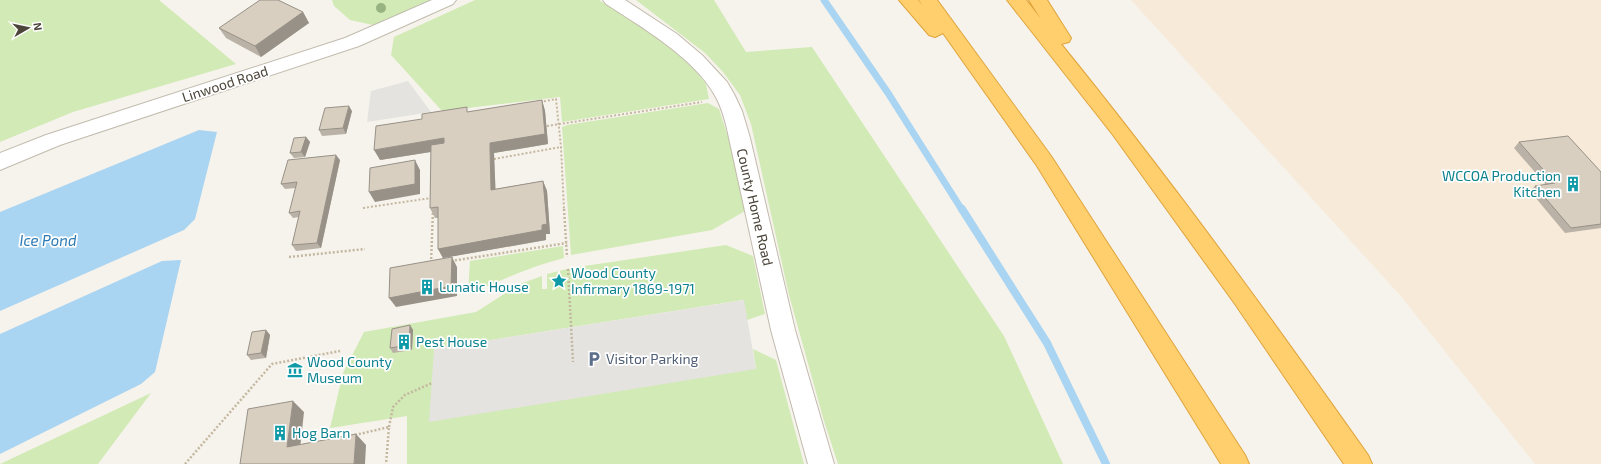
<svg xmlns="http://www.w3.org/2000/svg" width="1601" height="464" font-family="'Exo 2',sans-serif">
<rect width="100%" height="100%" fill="#f6f3ec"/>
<!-- commercial -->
<path fill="#f7ead8" d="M1131 0H1601V464H1535L1399 294Z"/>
<!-- green -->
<path fill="#d2eab5" d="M0 0H159L236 64 73 112 0 142Z
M332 0H437L373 25 350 20 334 6Z
M475 0H599L665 43 695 70 706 84 709 99 562 122 560 97 442 111 391 55 394 37Z
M636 0H714L746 52 812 47 1004 336 1063 464H838L824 421 789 295 751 124 740 95 723 72 705 53Z
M708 103 719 109 732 149 745 211 712 230 571 255 562 127 567 125Z
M726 245 753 256 765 314 747 320 743 300 434 349 756 369 753 349 776 360 804 464H407V416L330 428 343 373 364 332 476 312 520 284 542 276V289H547V274L571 268Z
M563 246 564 258C531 266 500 281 468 294L470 261Z
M151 393 98 464H0Z"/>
<!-- parking -->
<path fill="#e5e3e0" d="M408 81 431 112 367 122 371 91Z
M744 300 756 369 429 422 434 349Z"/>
<!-- water -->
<path fill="#a9d4f2" d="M199 130 217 132 195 219 184 230 0 311V212Z
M181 260 155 372 141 384 0 454V334L162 261Z"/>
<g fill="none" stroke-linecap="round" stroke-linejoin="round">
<!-- stream-far1 -->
<path stroke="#a9d4f2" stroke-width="7" d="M824 0 888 93 962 210"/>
<!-- stream -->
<path stroke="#a9d4f2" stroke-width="8" d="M962 209 1047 343 1106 464"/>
<defs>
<path id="minor" d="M432 0H456L453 4 359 46 60 145 0 170V153L46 135 345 38Z
M603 0H625L677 34 703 56 727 82 734 94 742 111 750 138 795 330 834 464H808L771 330 729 138C726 123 722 107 714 94 694 58 640 26 606 4Z"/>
<path id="highway" d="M899 0H918L923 6 919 0H937L1051 156 1245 455 1249 464H1221L1037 166 943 33 935 37 929 35Z
M1007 0H1026L1041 19 1029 0H1047L1071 38 1069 42 1061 44C1169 177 1269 315 1368 455L1372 464H1344L1235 304 1113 135Z"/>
</defs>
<!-- minor casing -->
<use href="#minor" stroke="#c2bbae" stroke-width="2"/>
<!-- highway casing -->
<use href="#highway" stroke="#e0a43c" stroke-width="2"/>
<!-- path-far1 -->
<path stroke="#c4b79f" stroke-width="2" stroke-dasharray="2 2" stroke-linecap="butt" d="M540 102 556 99 561 147 564 210
M547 126 702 102
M494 159 561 147
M363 208 431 198"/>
<!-- path -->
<path stroke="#c4b79f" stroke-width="2.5" stroke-dasharray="2 2" stroke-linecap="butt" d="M564 209 567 257
M289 257 365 249
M451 261 567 243
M431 263 433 210
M568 269 573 362
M389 427 393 407 405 395 432 383
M355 435 389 427 386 464
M185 464 272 364 340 351"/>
<!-- minor -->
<use href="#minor" fill="#fff" fill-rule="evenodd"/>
<!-- highway -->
<use href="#highway" fill="#ffcf6e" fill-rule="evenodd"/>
</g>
<!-- trees -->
<circle fill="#97b381" cx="381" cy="8" r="5"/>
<!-- wall -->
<path fill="#bab2a6" d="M303 12 309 23 261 57 226 38 219 28Z
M542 100 545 111 548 144 494 153 495 189 543 181 547 191 550 234H546V240L443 258 438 249V218H435L430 208 431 152 380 160 469 112Z
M352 111 346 134 322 136 319 130Z
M306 137 310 142 305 157 294 158 290 153Z
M1519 142 1601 172V228L1565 233 1530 191 1535 186 1546 185 1514 148Z
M340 160 321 248 296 251 292 245 299 217 293 218 289 213 296 188 285 189 281 184Z
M410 325 413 330 412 350 393 353 390 348Z
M266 330 270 335 266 358 251 360 247 355Z"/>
<!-- shaded-wall -->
<path fill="#979187" d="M303 12 309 23 261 57 255 46Z
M542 100 545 111 548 144 494 153 496 200 491 190 490 143Z
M349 106 352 111 346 134 343 128Z
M306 137 310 142 305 157 301 152Z
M444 138 449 149 380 160 374 150Z
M336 155 340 160 321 248 317 243Z
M415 160 420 170V194L375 202 369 192Z
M543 181 547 191 550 234H546V240L443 258 438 249 542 225Z
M452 257 457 267V296L396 307 389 298Z
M410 325 413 330 412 350 409 345Z
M266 330 270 335 266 358 261 353Z
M293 401 304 412 299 458 287 447Z
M356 434 366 445 365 464H354Z"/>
<!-- building -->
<path fill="#d8cfc1" stroke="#979187" d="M260 0H278L303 12 255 46 219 28Z
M542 100 545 134 490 143V149L491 190 543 181 547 224 542 225V230L438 249V207L430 208 431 145 444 143V138L374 150 376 126 422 119V114L467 107V112Z
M349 106 343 128 319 130 325 108Z
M1568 136 1601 172V224L1571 228 1535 186 1555 183 1519 142Z
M306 137 301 152 290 153 294 138Z
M336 155 317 243 292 245 300 211 289 213 297 182 281 184 288 160Z
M415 160V184L369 192 370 168Z
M452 257 451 286 389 298 390 268Z
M410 325 409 345 390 348 392 329Z
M266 330 261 353 247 355 252 332Z
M293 401 287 447 356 434 354 464H240L248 409Z"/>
<!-- icons -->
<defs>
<symbol id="building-bare" viewBox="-9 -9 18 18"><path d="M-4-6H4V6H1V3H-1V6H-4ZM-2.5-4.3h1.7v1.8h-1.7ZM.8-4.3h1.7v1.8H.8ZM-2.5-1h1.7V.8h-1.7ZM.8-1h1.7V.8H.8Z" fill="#0f9aa8" stroke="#fff" stroke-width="2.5" paint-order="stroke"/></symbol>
<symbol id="sight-bare" viewBox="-9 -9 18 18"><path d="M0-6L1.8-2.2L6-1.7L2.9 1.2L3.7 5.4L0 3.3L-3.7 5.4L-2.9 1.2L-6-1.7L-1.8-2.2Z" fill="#0f9aa8" stroke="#fff" stroke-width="2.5" paint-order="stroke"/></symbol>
<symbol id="parking-bare" viewBox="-9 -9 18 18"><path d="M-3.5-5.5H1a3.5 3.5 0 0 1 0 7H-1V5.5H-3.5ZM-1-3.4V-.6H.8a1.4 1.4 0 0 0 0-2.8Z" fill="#5c6f8a" stroke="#fff" stroke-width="2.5" paint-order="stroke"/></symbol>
<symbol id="museum-bare" viewBox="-9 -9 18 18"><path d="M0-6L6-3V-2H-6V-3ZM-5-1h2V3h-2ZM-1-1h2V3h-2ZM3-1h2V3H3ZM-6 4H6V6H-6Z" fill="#0f9aa8" stroke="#fff" stroke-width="2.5" paint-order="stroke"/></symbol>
</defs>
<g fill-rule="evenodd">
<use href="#building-bare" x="1562" y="173" width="22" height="22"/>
<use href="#sight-bare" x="548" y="270" width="22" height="22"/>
<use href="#building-bare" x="416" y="276" width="22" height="22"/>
<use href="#building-bare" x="393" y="331" width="22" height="22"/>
<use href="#parking-bare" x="583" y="348" width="22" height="22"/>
<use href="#museum-bare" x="284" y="359" width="22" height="22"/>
<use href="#building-bare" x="269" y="422" width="22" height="22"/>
</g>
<g text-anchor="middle" stroke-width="3.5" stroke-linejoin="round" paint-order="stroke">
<!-- street labels -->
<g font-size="14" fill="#4b4439" stroke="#fff">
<text transform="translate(225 84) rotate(-18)" y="5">Linwood Road</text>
<text transform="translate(755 207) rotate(77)" y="5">County Home Road</text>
</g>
<!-- culture labels -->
<g font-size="14" fill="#0d838f" stroke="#fff" text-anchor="start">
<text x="1561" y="181" text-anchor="end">WCCOA Production<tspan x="1561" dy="16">Kitchen</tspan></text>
<text x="571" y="278">Wood County<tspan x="571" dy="16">Infirmary 1869-1971</tspan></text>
<text x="439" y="292">Lunatic House</text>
<text x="416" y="347">Pest House</text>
<text x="307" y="367">Wood County<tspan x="307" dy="16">Museum</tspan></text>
<text x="292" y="438">Hog Barn</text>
</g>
<!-- service labels -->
<g font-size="14" fill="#4e5e75" stroke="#fff" text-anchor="start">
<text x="606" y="364">Visitor Parking</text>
</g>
<!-- water labels -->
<g font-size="15" font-style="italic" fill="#2e7ab2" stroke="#fff">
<text x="48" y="246">Ice Pond</text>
</g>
</g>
<!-- north arrow -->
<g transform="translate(28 28) rotate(81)" stroke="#ffffff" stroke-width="3" paint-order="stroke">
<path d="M0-3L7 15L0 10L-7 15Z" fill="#4b4439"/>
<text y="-6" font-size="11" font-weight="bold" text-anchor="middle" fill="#4b4439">N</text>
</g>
</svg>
